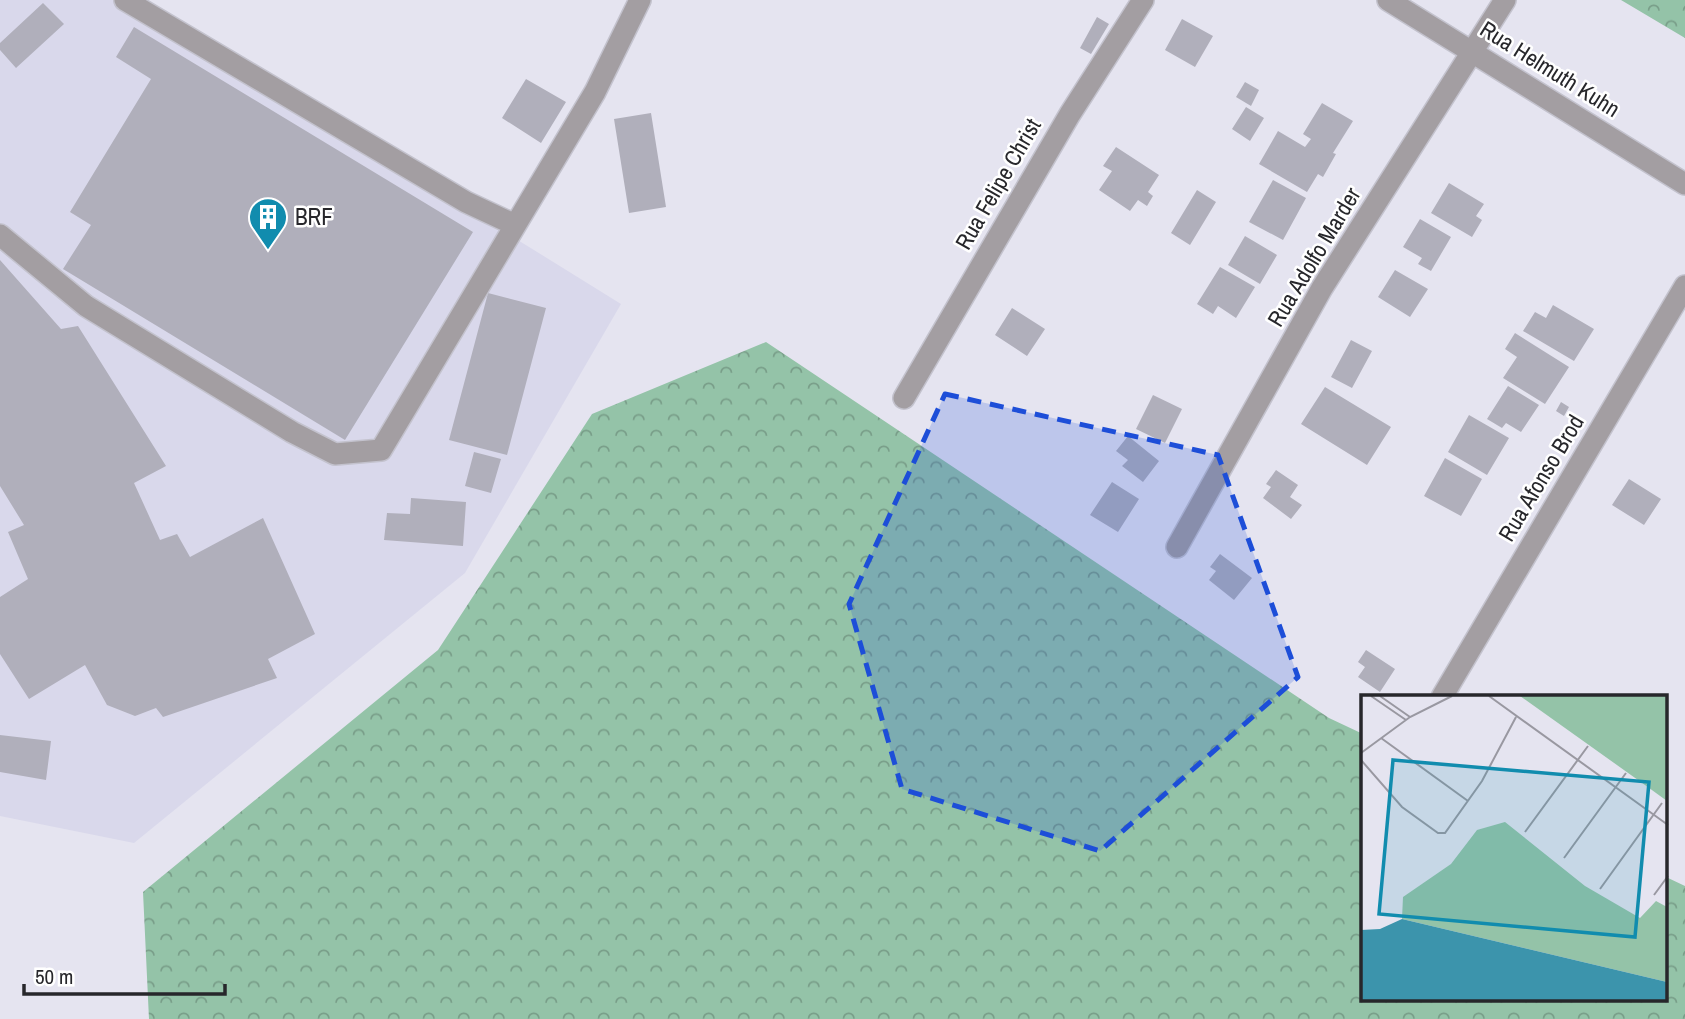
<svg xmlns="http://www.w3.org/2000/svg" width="1685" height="1019" font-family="'Archivo Narrow',sans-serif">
<defs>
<pattern id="forest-crowns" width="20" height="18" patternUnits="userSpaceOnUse" patternTransform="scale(1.75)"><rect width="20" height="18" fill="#94c3a8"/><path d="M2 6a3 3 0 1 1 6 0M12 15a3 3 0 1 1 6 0" fill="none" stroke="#799e89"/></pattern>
</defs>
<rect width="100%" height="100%" fill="#e5e4f0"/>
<!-- built -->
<path fill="#d9d8eb" d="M0 0H131L621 304 465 573 134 843 0 816Z"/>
<!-- forest -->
<path fill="url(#forest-crowns)" d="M1621 0H1685V38Z
M766 342 1329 718 1363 734V1000H1666V877L1685 886V1019H149L143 892 438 650 592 414Z"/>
<!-- building -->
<path fill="#b0afbb" d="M43 3 64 24 16 68 0 50V43Z
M1097 17 1109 24 1091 54 1080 48Z
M1182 19 1213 36 1195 67 1165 50Z
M134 27 473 232 345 440 63 269 91 225 70 212 151 79 116 57Z
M526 79 566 102 541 143 502 118Z
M1245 82 1259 90 1251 106 1236 97Z
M1322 103 1353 121 1333 153 1336 154 1323 177 1318 174 1307 192 1259 164 1278 131 1305 147 1311 139 1303 134Z
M1246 107 1264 118 1250 141 1232 129Z
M651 113 666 207 629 213 614 119Z
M1116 147 1159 175 1148 192 1153 196 1147 206 1138 200 1130 211 1099 190 1112 171 1103 166Z
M1273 180 1306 198 1283 240 1249 222Z
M1449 183 1484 204 1476 216 1482 220 1472 237 1431 213Z
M1197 190 1216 202 1190 245 1171 233Z
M1420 219 1451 237 1431 271 1418 264 1422 258 1403 247Z
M1245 236 1277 255 1260 284 1228 265Z
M0 260 61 329 78 326 166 466 134 483 160 540 177 534 190 557 263 518 315 634 268 659 277 678 163 717 156 708 135 716 107 705 85 665 29 699 0 654V597L28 579 8 532 24 525 0 486Z
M1220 267 1255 287 1236 318 1218 306 1213 314 1197 304Z
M1395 270 1428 289 1410 317 1378 297Z
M488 293 546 308 507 455 449 440Z
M1553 305 1594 329 1574 361 1523 331 1535 312 1546 318Z
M1012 308 1045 329 1027 356 995 335Z
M1515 333 1569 367 1545 404 1503 378 1517 357 1505 349Z
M1351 340 1372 351 1352 388 1331 377Z
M1508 386 1539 405 1521 432 1506 423 1502 428 1487 419Z
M1325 387 1391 427 1367 465 1301 424Z
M1153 395 1182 409 1165 443 1136 429Z
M1561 402 1569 407 1564 416 1556 411Z
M1469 415 1509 438 1487 475 1448 452Z
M1128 436 1159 461 1143 482 1122 466 1128 460 1116 451Z
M474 452 501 459 491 493 465 486Z
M1445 458 1482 479 1461 516 1424 496Z
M1276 470 1298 485 1290 497 1302 505 1291 519 1263 498 1271 487 1266 484Z
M1629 479 1661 499 1644 525 1612 505Z
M1112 482 1139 499 1118 532 1090 515Z
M411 498 466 502 463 546 384 540 387 513 410 514Z
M1220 554 1252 578 1234 600 1209 580 1216 571 1210 567Z
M1366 650 1395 669 1380 692 1358 677 1365 667 1358 662Z
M0 735 51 741 46 780 0 772Z"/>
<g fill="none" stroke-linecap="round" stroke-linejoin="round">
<defs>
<path id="minor" d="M125 0 466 202 515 225
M1388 0 1685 184
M0 235 86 306 292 432 335 454 381 450 595 92 640 0
M904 398 1070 114 1143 0
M1177 547 1322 288 1505 0
M1442 697 1685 286"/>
</defs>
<!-- minor casing -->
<use href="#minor" stroke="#c3c2cd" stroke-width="24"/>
<!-- minor -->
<use href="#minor" stroke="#a39ea2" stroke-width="21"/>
</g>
<!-- marked area -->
<path fill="#1d4ed8" fill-opacity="0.2" stroke="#1d4ed8" stroke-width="5" stroke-dasharray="14 9" stroke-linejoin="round" d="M945 394 1218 455 1298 677 1100 851 902 789 849 604Z"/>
<!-- icons -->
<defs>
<symbol id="building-pin" viewBox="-11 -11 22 30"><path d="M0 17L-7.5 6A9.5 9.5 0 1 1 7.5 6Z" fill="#118cae" stroke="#fff"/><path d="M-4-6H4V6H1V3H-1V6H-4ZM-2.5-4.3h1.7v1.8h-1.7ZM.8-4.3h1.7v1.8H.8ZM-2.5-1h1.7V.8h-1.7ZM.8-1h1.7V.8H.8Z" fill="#fff"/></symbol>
</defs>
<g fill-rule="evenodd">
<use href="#building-pin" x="246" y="195" width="44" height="60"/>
</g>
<g text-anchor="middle" stroke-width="5" stroke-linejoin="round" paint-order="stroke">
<!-- street labels -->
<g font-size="23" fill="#27272b" stroke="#fff">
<text transform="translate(1550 69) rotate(32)" y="8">Rua Helmuth Kuhn</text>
<text transform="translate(998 184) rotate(-60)" y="8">Rua Felipe Christ</text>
<text transform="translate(1314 257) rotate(-59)" y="8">Rua Adolfo Marder</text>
<text transform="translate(1541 478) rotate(-59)" y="8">Rua Afonso Brod</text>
</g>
<!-- poi labels -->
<g font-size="23" fill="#27272b" stroke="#fff" text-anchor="start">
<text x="295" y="225">BRF</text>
</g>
</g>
<!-- overview -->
<g transform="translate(1361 695)">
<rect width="306" height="306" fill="#e5e4f0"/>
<path d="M159 1H306V106L284 90ZM144 127 224 191 279 223 295 206 306 212V287L41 224 42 202 90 169 116 135Z" fill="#94c3a8"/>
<path d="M41 224 306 287V306H0V235L19 234Z" fill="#3c94ac"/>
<path fill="none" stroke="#9998a1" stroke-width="2" d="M10 1 45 25M19 1 49 22M128 1 307 130M20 43 107 106M0 58 49 22 91 1M0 65 41 112 77 138H84L121 86 155 22M164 137 227 51M203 163 265 78M239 194 301 108M293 200 307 181"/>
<path fill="#118cae" fill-opacity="0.15" stroke="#118cae" stroke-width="3.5" d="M32 65 288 87 274 242 18 219Z"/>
<rect width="306" height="306" fill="none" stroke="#27272b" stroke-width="3.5"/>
</g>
<!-- scale -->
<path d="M24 984v10h201v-10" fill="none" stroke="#27272b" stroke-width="3.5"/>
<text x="35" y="984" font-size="21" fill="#27272b" stroke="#ffffff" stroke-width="5" paint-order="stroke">50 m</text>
</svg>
